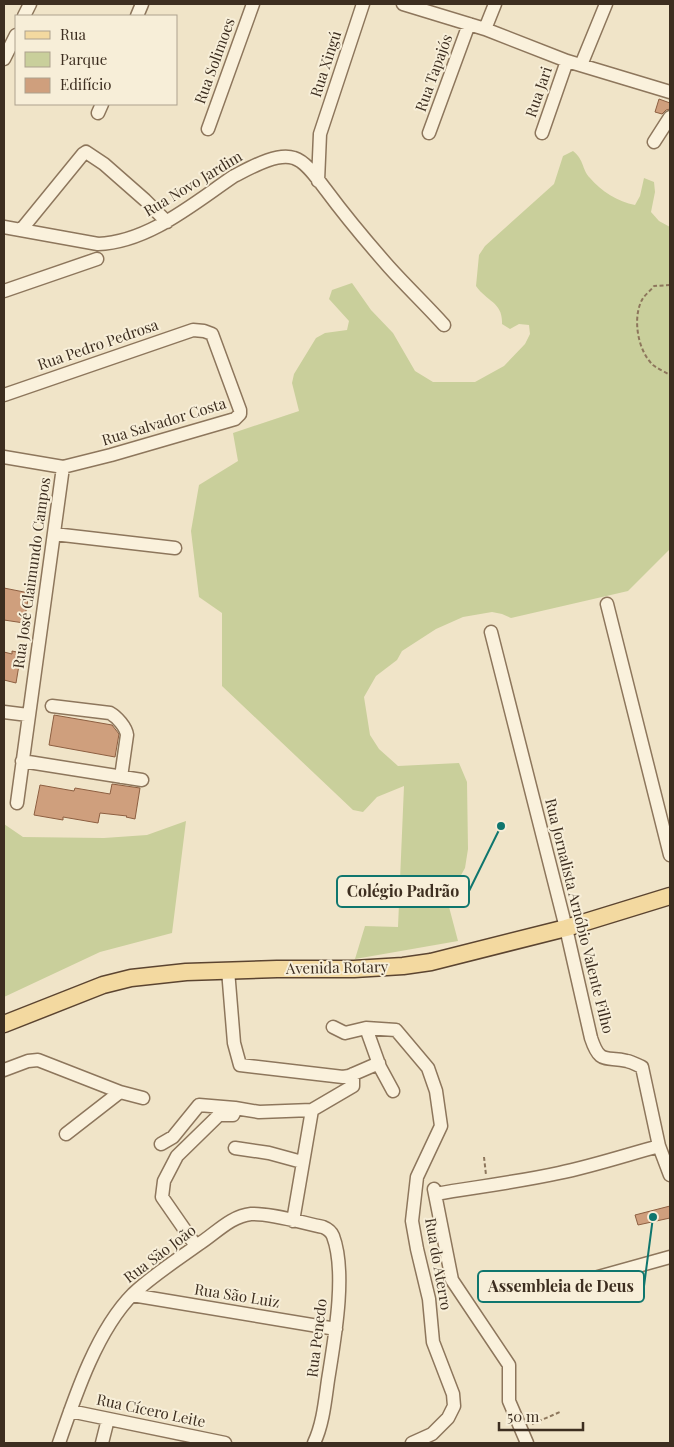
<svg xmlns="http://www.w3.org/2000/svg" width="674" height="1447" font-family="'Playfair Display',serif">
<rect width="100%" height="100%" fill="#f0e4c8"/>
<!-- green -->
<path fill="#c9cf9b" d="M573 151C585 161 581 168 590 178 601 191 618 202 635 205L640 196 644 178 654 182 655 192 651 212 659 221 670 227V549L628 591 511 618 502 614 492 612 463 617 436 629 402 651 397 660 376 676 364 697 370 735 379 749 398 766 459 763 467 782 468 849 465 868 460 877 444 888 458 941 355 959 365 926 398 927 404 786 377 797 363 812 353 810 222 686V613L199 597 191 531 199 485 238 461 233 433 299 411 292 383 294 374 316 338 325 333 347 330 349 321 329 299 332 290 352 283 371 310 393 333 415 371 433 382H475L504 366 525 344 530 334 529 325 519 324 510 329 502 324C503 302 487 302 476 286L479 255 485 246 554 184 563 156Z
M186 821 172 933 100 952 4 997V824L23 837 104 838 147 835Z"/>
<!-- building -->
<path fill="#cf9f7d" stroke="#8d5f41" d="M659 99 670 103V109L666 110 662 114 655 112Z
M4 588 29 593 24 623 4 620Z
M12 651 21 653 16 683 4 680V652L12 654Z
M54 715 112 725 119 734 115 757 49 745Z
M112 784 140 788 135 819 126 817 127 816 100 813 98 823 63 817V820L34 815 40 785 74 791 75 788 110 794Z
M670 1206V1218L638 1225 635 1215Z"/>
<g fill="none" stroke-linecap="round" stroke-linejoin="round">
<defs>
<path id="minor" d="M403 4 485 29 567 61 670 92
M24 16 30 4
M137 16 142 4
M485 29 495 4
M4 59 16 35
M581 65 606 4
M98 113 102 104
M208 129 253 4
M429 133 469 24
M542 133 567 61
M654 142 670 117
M318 181 320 134 363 4
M4 227 98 244C149 242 194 203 234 176 250 168 277 152 294 158 307 162 318 180 326 190 346 217 367 242 389 267 407 287 426 305 444 325
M21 230 83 154 86 152 104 164 145 200 167 222
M4 291 97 259
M4 395 193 330 204 331 212 334 240 410V414L235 419 111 455 63 467 4 457
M54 534 175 548
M607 604 670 855
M491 632 566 928 591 1038C600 1065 605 1056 627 1061 632 1062 637 1065 642 1067L659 1146 670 1175
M52 706 110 713C117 717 126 727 127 735L121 777
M4 712 28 715
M22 761 142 780
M17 803 63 467
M228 970 234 1043 240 1065 343 1077 349 1076 379 1063
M333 1027 345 1033 366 1028 396 1030 428 1068 436 1091 441 1126 417 1177 412 1221 417 1249 429 1299 433 1342 453 1394 454 1406 448 1418 432 1434 412 1443
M366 1028 380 1067 393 1091
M4 1070 28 1061 38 1060 120 1092 143 1098
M66 1134 120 1092
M161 1144 173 1137 199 1105 235 1108 259 1112 312 1110 353 1086V1074
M235 1148 269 1153 302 1162
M434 1189 452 1280 509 1365V1401L527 1443
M435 1194C476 1187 518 1182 559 1173 593 1166 626 1155 659 1146
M293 1221 312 1110
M196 1246 162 1197 164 1181 177 1156 219 1115H233L234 1113
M573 1284 670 1257
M132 1295 336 1329
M70 1411 225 1443
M59 1443C75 1396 97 1330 133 1294 153 1275 177 1260 199 1244 216 1233 231 1216 251 1214 271 1213 303 1223 323 1227 328 1229 331 1231 333 1236 347 1273 334 1342 328 1380 325 1401 323 1424 314 1443
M102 1443 108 1419"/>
<path id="major" d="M4 1024 103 985 131 978 186 972 277 969H354L403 966 431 962 566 928 670 896"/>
</defs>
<!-- minor casing -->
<use href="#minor" stroke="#8d765c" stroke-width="15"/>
<!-- major casing -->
<use href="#major" stroke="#5b4430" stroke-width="19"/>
<!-- path -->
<path stroke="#8d765c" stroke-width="2" stroke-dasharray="4 2.5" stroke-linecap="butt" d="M670 285 654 286C651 290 646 294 643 298 632 316 637 350 653 365 658 369 665 372 670 375
M484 1157 486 1175
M532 1424 560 1412"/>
<!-- minor -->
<use href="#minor" stroke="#faf1dc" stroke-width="12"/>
<!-- major -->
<use href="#major" stroke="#f3d9a0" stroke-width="16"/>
</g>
<g text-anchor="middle" stroke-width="4" stroke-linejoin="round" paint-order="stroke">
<!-- street labels -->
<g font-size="15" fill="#3d2e20" stroke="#f7eed8">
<text transform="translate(215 61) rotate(-70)" y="5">Rua Solimoes</text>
<text transform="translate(326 64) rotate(-72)" y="5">Rua Xingú</text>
<text transform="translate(434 73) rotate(-70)" y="5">Rua Tapajós</text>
<text transform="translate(539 92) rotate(-71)" y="5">Rua Jari</text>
<text transform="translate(193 184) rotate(-31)" y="5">Rua Novo Jardim</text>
<text transform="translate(98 345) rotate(-19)" y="5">Rua Pedro Pedrosa</text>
<text transform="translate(164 422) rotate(-17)" y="5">Rua Salvador Costa</text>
<text transform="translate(32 573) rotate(-82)" y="5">Rua José Claimundo Campos</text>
<text transform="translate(579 916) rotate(76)" y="5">Rua Jornalista Arnóbio Valente Filho</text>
<text transform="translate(337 968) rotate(-1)" y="5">Avenida Rotary</text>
<text transform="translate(160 1254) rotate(-37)" y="5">Rua São João</text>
<text transform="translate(438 1264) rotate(80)" y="5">Rua do Aterro</text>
<text transform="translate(237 1296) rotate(9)" y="5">Rua São Luiz</text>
<text transform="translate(317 1338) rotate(-83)" y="5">Rua Penedo</text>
<text transform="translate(151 1411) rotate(12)" y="5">Rua Cícero Leite</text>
</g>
</g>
<!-- callouts -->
<path fill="none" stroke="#0f766e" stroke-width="2" d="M501 826L469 891M653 1217L644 1286"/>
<g fill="#0f766e" stroke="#f7eed8" stroke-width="2">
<circle cx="501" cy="826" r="5"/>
<circle cx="653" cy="1217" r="5"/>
</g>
<g fill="#f7eed8" stroke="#0f766e" stroke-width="2">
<rect x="337" y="876" width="132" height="31" rx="5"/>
<rect x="478" y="1271" width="166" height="31" rx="5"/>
</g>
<g font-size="16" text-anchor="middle" font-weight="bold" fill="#3d2e20">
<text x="403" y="897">Colégio Padrão</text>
<text x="561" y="1292">Assembleia de Deus</text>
</g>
<!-- border -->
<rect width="674" height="1447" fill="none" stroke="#3d2e20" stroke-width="10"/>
<!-- legend -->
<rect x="15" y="15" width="162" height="90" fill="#f7eed8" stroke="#ada18e"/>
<rect x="25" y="31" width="25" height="8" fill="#f3d9a0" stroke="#ada18e"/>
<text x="60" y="40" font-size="15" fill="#3d2e20">Rua</text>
<rect x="25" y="52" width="25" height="15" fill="#c9cf9b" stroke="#ada18e"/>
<text x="60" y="65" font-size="15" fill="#3d2e20">Parque</text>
<rect x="25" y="78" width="25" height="15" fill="#cf9f7d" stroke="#ada18e"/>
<text x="60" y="90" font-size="15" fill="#3d2e20">Edifício</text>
<!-- scale -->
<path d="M499 1422v8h84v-8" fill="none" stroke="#3d2e20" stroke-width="2.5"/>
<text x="507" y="1422" font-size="15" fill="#3d2e20" stroke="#f7eed8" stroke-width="4" paint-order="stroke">50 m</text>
</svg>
